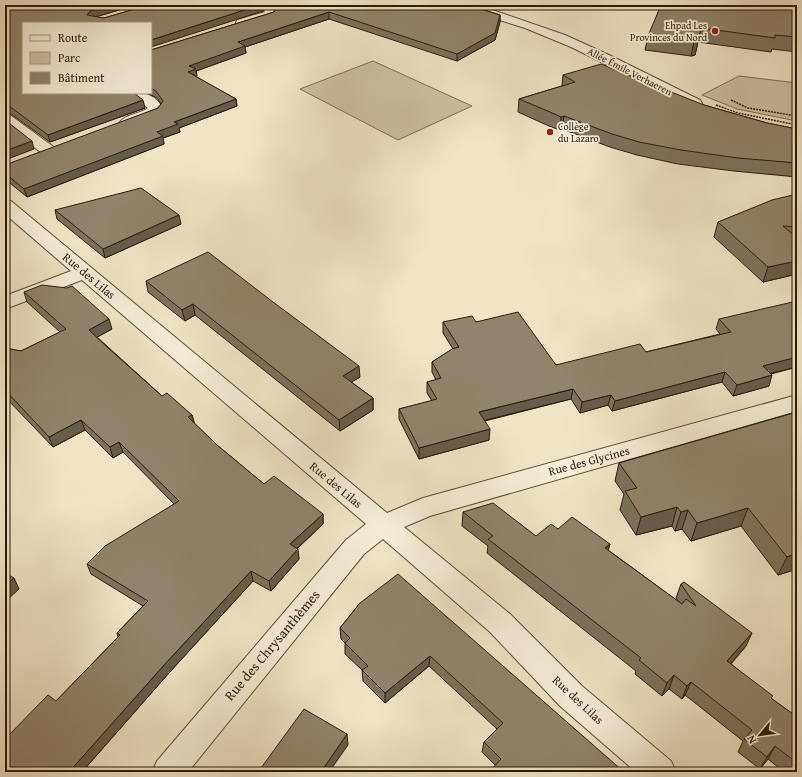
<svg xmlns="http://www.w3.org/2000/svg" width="802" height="777" font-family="'Gentium Book Plus',serif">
<rect width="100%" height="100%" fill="#efe5c5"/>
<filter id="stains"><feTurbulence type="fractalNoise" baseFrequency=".005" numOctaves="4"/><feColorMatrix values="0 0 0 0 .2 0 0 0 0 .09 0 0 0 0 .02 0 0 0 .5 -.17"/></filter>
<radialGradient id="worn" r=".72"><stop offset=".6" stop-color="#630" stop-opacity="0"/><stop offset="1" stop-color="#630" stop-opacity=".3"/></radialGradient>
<!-- green -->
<path fill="#cdc3a6" stroke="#7b6f59" d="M373 61 472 106 398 140 300 89Z
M739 76 797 83V121L737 109 702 95Z"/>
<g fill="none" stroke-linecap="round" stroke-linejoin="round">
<defs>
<path id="minor" d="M260 5H273L277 11 274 17 242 27 237 26 236 23 237 20 265 12Z
M459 5H478L565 35 609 55 700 100 702 103 700 106 695 107 690 106 571 47 525 28 461 8Z
M129 93C146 93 153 93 163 108 156 119 136 129 123 125L120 122C126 114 140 114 148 108Z
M5 113 10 115 55 148 57 151 55 154 49 156 43 154 5 125Z
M5 200 11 201 387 513 423 498 797 395V411L430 516 404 527 510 614 582 686 671 761 676 772H636L560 706 490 632 383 539 364 554 188 772H152L157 761 346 540 366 524 82 280 5 309V296L71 271 5 214Z"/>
</defs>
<!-- minor casing -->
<use href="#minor" stroke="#5a4e3a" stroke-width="2"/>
<!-- path -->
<path stroke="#291b0c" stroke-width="1.5" stroke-dasharray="2 1" stroke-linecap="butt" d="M731 100 748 108 797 116
M716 105 738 113 797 125"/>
<!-- minor -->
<use href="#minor" fill="#f5eed9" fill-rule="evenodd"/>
</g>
<!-- wall -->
<path fill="#7c725d" stroke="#291b0c" d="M5 5H136L95 17 104 18 149 5H262L263 11 23 23 145 108 50 142 11 114 6 112H5Z
M274 5H468L500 15V22L495 40 457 61 329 19 245 47 246 53 196 71 197 76 196 77 236 99 237 106 179 128 180 132 163 138 164 144 27 197 5 179V173L158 108 161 104 157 98 149 94 144 93H151V50L274 12 276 7Z
M797 5V52L772 49 771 52 698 42 695 55 691 56 645 50 648 36Z
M563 75 704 105 767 123 797 129V177L734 171 678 164 637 155 610 147 562 129 560 130 549 126 518 112 519 99 562 86Z
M797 194V274L763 282 714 237 718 222Z
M55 210 181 224 105 258 57 219Z
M146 281 360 377 351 382 373 398V410L340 431 195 315 185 321 148 292Z
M24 292 112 329 97 337 162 396 192 415 194 423 217 445 264 484 323 514V524L297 549 299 559 271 591 253 581 168 674 82 772H5L56 701 118 637 117 633 143 606 91 574 87 564 174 504 123 452 113 458 85 430 53 447 6 398 5 399V348L21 351 60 332 27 302Z
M719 319 797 367 771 374 769 386 733 396 722 382 612 411 608 405 580 413 571 399 485 421 489 440 419 459 399 419V409L432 401 427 393V382L436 380 432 372V362L453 349 443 333V322H476L556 365 646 352 720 334 716 329Z
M797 412V569L778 575 741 526 691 541 682 529 675 531 672 526 636 535 620 510 624 494 615 481 619 463Z
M463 512 536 536 558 529 610 544 608 550 679 602 676 598 681 584 746 646 731 664 772 699 797 717V772H784L768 759 760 769 738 752 743 741 685 695 682 699 669 689 662 696 635 674 636 671 487 553 488 546 462 526Z
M360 603 624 772 495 765 482 752 484 742 497 729 429 666 385 703 363 681 362 670 345 654V643L341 639 340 628Z"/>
<!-- shaded-wall -->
<path fill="#655c4c" stroke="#291b0c" d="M111 5H136L92 18 87 15 90 11Z
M260 5H262L263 11 151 47V40Z
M329 12V19L245 47 246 53 196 71 197 76 189 79 188 72 189 66 238 42Z
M500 15V22L495 40 457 61V54Z
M701 28 695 55 691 56 694 42Z
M236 99 237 106 179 128 180 132 163 138 164 144 27 197 24 189 157 132 174 122Z
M143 100 145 108 50 142 48 135Z
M564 116 562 129 560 130 561 117Z
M32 141 34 149 5 160V151Z
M179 215 181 224 105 258 103 249Z
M797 261V274L763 282 768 267Z
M193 304 195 315 185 321 182 310Z
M109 319 112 329 92 340 89 330Z
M795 349H797V367L760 376 763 366Z
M359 366 360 377 343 387V376Z
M725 372 722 382 612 411 615 401Z
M772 375 769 386 733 396 737 385Z
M573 389 571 399 478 422 479 412Z
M611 395 608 405 580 413 582 402Z
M373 398V410L340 431 339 420Z
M192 415 195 425 188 417Z
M81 420 85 430 53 447 49 437Z
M490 429 489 440 419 459V448Z
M119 442 123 452 113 458 110 447Z
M677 507 672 526 636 535 641 517Z
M748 508 741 526 691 541 697 523Z
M688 510 682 529 675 531 681 512Z
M323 514V524L291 554 290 544Z
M610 544 606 558 605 548Z
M298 549 299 559 271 591 269 581Z
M797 553V569L778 575 787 557Z
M251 571 253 581 168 674 82 772H69L165 664Z
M14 578 19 589 5 602V586Z
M752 633 746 646 721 675 727 661Z
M430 656 429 666 385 703V693Z
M674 675 669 689 662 696 667 683Z
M691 682 685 695 682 699 687 686Z
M347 734 348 745 329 772H321Z
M775 746 768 759 760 769 767 757Z"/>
<!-- building -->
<path fill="#90846c" stroke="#291b0c" d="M5 5H111L90 11 87 15 104 18 149 5H260L151 40V23H23V93H134L143 100 48 135 9 106 5 105Z
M277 5H468L500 15 495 33 457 54 329 12 238 42 245 46 189 66 196 69 188 72 236 99 174 122 178 124 157 132 163 136 24 189 5 173V165L158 108 163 101 156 91 151 88V50L274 12Z
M661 5H797V37L775 35V38L701 28 698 41 694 42 648 36Z
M601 64 704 105 767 123 797 129V163L738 158 681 150 639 142 612 134 564 116 561 117 550 112 519 99 575 82 563 75Z
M5 120 32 141 5 151Z
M141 188 179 215 103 249 55 210Z
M797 194V227L783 226 797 238V261L768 267 718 222 772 200Z
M208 252 273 302 359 366 343 376 373 398 339 420 193 304 182 310 146 281Z
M42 285 67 288 72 286 109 319 89 330 107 347 162 396 167 393 192 415 188 417 217 445 264 484 274 476 323 514 290 544 298 549 269 581 251 571 165 664 69 772 66 770 64 772H5V739L48 695 56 701 120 635 117 633 148 601 87 564 105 546 179 501 119 442 110 447 81 420 49 437 5 390V348L21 351 66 329 24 292Z
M797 301V349H795L797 351V357L763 366 772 375 737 385 725 372 615 401 611 395 582 402 573 389 479 412 490 429 419 448 399 409 437 399 427 382 441 378 432 362 452 349 459 347 443 322 472 316 476 322 518 312 556 365 640 344 646 352 731 332 719 319Z
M797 412V553L787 557 748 508 697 523 688 510 681 512 677 507 641 517 625 491 637 488 619 463Z
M493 503 536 536 551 524 558 529 572 517 610 544 605 548 682 604 686 599 696 606 681 584 684 582 752 633 727 661 773 696 771 698 797 717V763L775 746 767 757 744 739 752 730 691 682 687 686 674 675 667 683 639 660 641 658 488 539 493 536 463 512Z
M5 573 14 578 5 586Z
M398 574 624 772H489L501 759 484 742 503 723 430 656 385 693 362 670 368 666 345 643 350 638 340 628 360 603Z
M304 709 347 734 321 772H258Z"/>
<!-- markers -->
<g fill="#8f2418" stroke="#f5eed9" stroke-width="1.5">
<circle cx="715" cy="31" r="4"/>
<circle cx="550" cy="132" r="4"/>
</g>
<g text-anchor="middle" stroke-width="3.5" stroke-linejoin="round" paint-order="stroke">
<!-- far-poi labels -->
<g font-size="10" fill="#291b0c" stroke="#f5eed9" text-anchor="end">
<text x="707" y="29">Ehpad Les<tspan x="707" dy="12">Provinces du Nord</tspan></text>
<text x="558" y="130" text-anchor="start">Collège<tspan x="558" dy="12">du Lazaro</tspan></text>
</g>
<!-- far-street labels -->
<g font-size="10" fill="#291b0c" stroke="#f5eed9">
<text transform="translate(630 71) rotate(27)" y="4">Allée Émile Verhaeren</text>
</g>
<!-- street labels -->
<g font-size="12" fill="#291b0c" stroke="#f5eed9">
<text transform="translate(89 276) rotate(40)" y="4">Rue des Lilas</text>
<text transform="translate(589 461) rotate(-15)" y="4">Rue des Glycines</text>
<text transform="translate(336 485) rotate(40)" y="4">Rue des Lilas</text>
<text transform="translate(578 700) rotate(43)" y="4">Rue des Lilas</text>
</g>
<!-- near-street labels -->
<g font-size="14" fill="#291b0c" stroke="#f5eed9">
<text transform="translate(272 645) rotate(-50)" y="5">Rue des Chrysanthèmes</text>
</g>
</g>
<!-- margin -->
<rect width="802" height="777" fill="none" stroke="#efe5c5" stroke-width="20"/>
<rect x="6" y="6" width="790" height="765" fill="none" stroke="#291b0c" stroke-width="2"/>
<rect x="10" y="10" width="782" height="757" fill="none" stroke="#291b0c"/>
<!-- legend -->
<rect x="22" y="22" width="130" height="72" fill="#f5eed9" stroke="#a39a87"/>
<rect x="30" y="35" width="20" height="6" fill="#f5eed9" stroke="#a39a87"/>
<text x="58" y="42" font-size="12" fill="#291b0c">Route</text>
<rect x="30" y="52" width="20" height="12" fill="#cdc3a6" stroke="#a39a87"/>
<text x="58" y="62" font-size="12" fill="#291b0c">Parc</text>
<rect x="30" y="72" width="20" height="12" fill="#90846c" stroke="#a39a87"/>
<text x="58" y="82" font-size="12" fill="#291b0c">Bâtiment</text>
<!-- north arrow -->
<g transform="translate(760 735) rotate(241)" stroke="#f5eed9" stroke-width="3" paint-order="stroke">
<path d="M0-3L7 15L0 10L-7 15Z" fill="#291b0c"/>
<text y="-6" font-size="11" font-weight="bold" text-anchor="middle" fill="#291b0c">N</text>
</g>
<rect width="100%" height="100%" filter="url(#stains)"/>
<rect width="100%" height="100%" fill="url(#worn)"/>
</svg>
